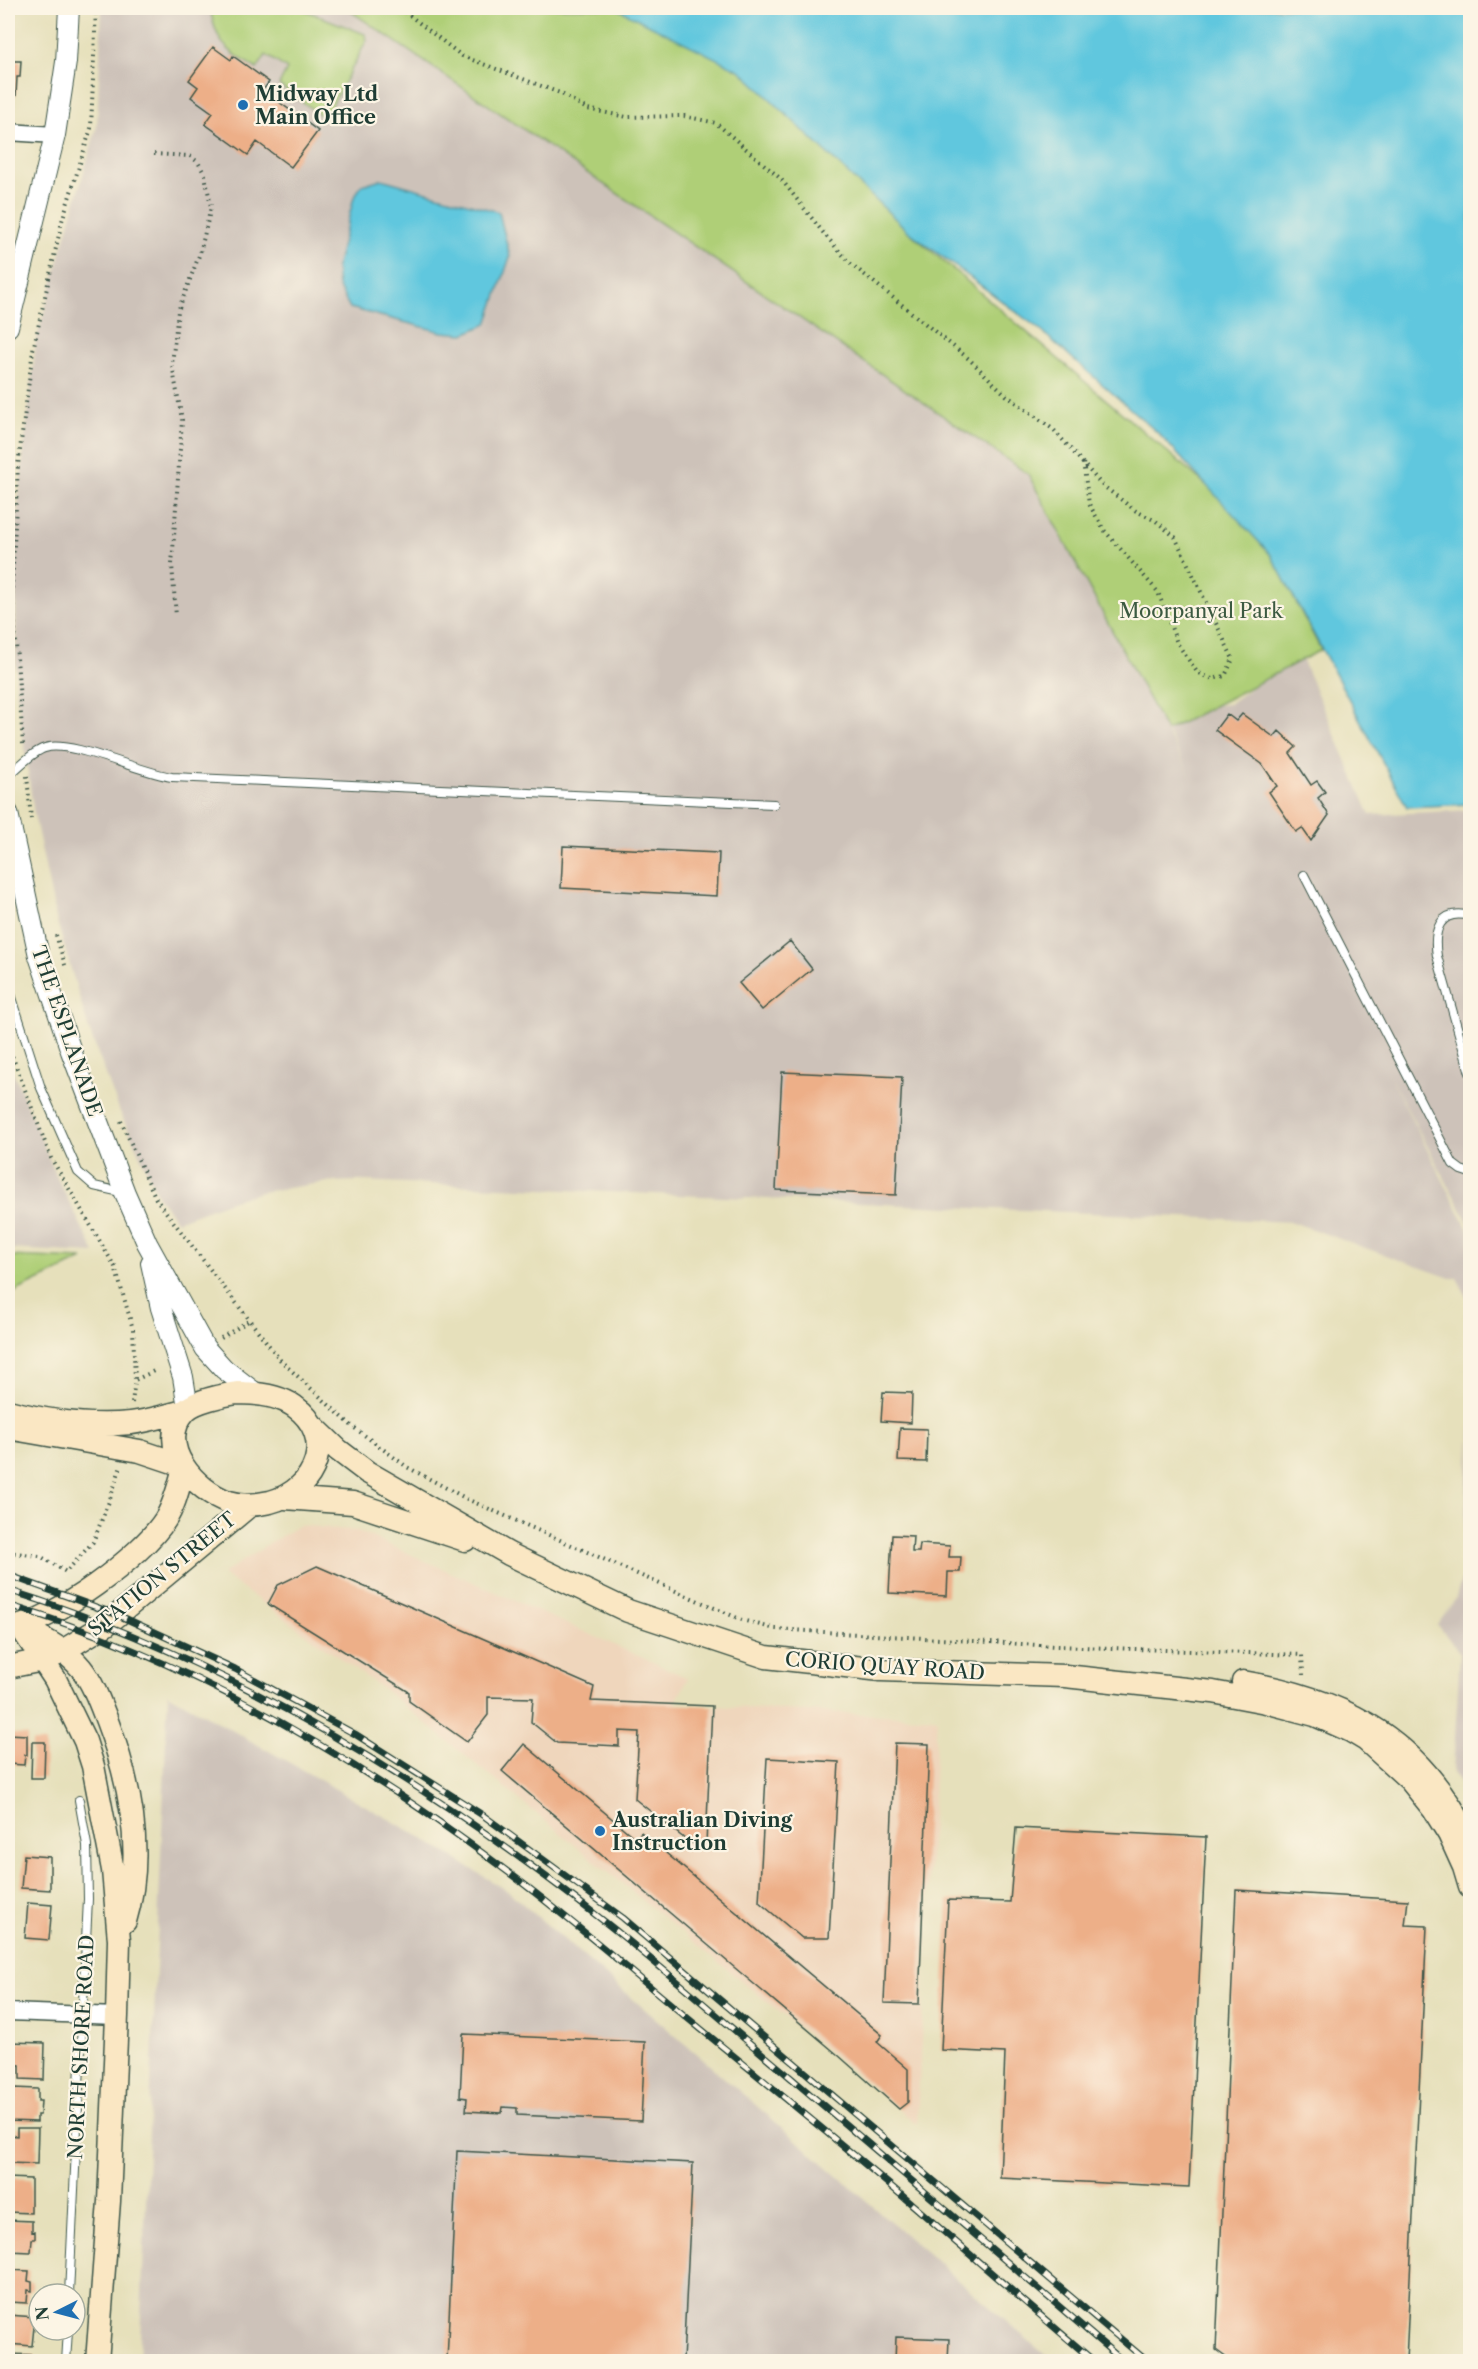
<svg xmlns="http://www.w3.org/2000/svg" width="1478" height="2369" font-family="'Libre Caslon Text',serif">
<rect width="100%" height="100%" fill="#fcf5e5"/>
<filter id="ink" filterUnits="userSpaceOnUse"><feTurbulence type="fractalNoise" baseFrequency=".0167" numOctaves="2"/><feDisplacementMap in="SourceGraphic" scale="12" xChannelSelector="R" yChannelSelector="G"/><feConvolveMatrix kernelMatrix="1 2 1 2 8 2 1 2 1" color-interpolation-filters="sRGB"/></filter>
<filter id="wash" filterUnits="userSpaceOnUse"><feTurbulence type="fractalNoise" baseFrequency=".008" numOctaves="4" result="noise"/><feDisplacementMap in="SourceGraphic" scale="24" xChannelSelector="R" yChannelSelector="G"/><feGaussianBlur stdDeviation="1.35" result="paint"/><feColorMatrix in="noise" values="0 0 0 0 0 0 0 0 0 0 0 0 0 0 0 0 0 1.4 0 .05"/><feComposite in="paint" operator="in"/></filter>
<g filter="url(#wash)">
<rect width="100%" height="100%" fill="#e6e0bb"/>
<!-- built -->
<path fill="#efd6bc" d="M299 1525 358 1531 688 1678 675 1704 937 1718 917 2124 386 1691 222 1574Z"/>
<!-- industrial -->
<path fill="#cdc2b9" d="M102 8H346L1028 474 1193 781 1157 711 1229 704 1299 652 1370 815 1470 810V1226L1387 1071 1470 1233V1302L1457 1278H1450L1292 1222 361 1181 328 1182 261 1192 233 1200 177 1221 159 1198 120 1112 89 1030 56 918 34 814 16 689V522L36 340 97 126Z
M8 1059 58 1180 95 1253 8 1249Z
M1470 1423V1796L1453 1772 1460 1653 1437 1624 1455 1600 1462 1578Z
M168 1694 417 1835 509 1892 1052 2361 139 2362Z"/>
<!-- green -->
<path fill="#afcf77" stroke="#678656" stroke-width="1.5" d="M210 8H302L304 10 365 34 367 40 325 118 279 85 287 69 266 55 257 69C226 49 217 46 210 8Z
M346 8H623L741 71 908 231 1211 489 1271 555 1321 650 1166 731 1028 474Z
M8 1256 83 1259 8 1295Z"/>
<!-- water -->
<path fill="#61c7de" stroke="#408289" stroke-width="1.5" d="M616 8H1470V804L1407 807 1271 555 1159 434 1039 329 908 231 741 71Z
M381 179 499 212 510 257 487 324 464 334 442 332 350 308 338 286 336 268 354 197 362 185Z"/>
<g id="blocks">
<!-- building -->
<path fill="#edaf88" d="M213 47 231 60 233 56 269 82 263 90 318 131 291 167 257 142 248 155 205 124 213 113 191 97 198 87 189 80Z
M8 61H21L20 77H17L16 96 8 95Z
M1227 714 1236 721 1242 714 1274 737 1279 731 1296 747 1290 753 1311 785 1317 781 1325 792 1318 798 1329 815 1311 841 1302 828 1296 832 1269 792 1277 786 1262 764 1215 730Z
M563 846 719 853 717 896 561 888Z
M790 941 812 969 762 1010 739 983Z
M782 1072 902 1077 896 1195 776 1190Z
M883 1392 912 1393 911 1423 881 1421Z
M900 1428 927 1429 926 1462 898 1461Z
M892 1535 913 1536 912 1552H919L920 1544 950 1546 949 1557H961L960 1572H948L947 1596 889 1593Z
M317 1566 594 1687 591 1701 712 1706 706 1844 690 1843 635 1799 639 1732 619 1731V1746L557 1743 531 1722 533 1698 488 1697V1715L467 1742 409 1701V1692L268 1604 278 1585Z
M8 1734 27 1735V1755H25L24 1765 8 1764Z
M32 1742H45L44 1778H31Z
M895 1743 929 1744 919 2004 884 2003Z
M524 1744 636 1839 641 1832 882 2035 877 2042 908 2069V2102L899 2109 838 2055 502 1771Z
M767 1758 839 1762 829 1938H802L759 1902Z
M1016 1828 1206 1837 1189 2187 1000 2178 1005 2053 941 2050 948 1900 1010 1902Z
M24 1855 50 1857V1890L21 1888Z
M1236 1890 1408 1900 1405 1925 1427 1926 1406 2361H1231L1216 2350Z
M28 1903 52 1905 49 1940 25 1938Z
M463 2034 645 2042 641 2121 517 2115V2108L503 2107 502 2113 466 2111 467 2098 460 2097Z
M8 2042 45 2043 44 2080 20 2079V2065L8 2064Z
M13 2088 38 2089V2101H41L40 2115H37V2122L8 2121V2108H12Z
M17 2128H38L37 2164 8 2163V2135L17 2136Z
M457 2151 693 2163 683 2361H447Z
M8 2178 31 2179V2213L8 2212Z
M8 2220 32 2221V2232L35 2231V2239H32L31 2252 8 2251Z
M8 2270 29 2271 28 2281 32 2282V2291L28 2290 27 2303 8 2302Z
M8 2315 35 2317 32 2346 8 2344Z
M896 2337 949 2339 948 2361H895Z
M8 2354 36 2355 35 2361H8Z"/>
</g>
</g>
<g filter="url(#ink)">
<use href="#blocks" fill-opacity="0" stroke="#3d5548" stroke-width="1.5"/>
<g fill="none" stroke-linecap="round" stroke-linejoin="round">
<defs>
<path id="service" d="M8 776C19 767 32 752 45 748 69 739 142 773 172 777L774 804
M1304 875 1453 1164 1461 1170 1470 1173
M1470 916C1439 908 1433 931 1437 956L1470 1073
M8 985 41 1088 78 1172 94 1186 125 1193
M69 2294 88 1899 87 1845 79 1800
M66 2362 68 2330"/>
<path id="minor" d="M8 132 55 135
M8 2012 117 2016"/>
<path id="tertiary" d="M8 327 55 135 66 62 69 8
M8 813 39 956 71 1051 125 1193 147 1243 205 1348 224 1369 258 1395
M151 1263 161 1308 183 1377 188 1408"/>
<path id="secondary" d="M237 1393C255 1393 278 1395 294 1406 337 1436 317 1490 270 1502 257 1505 242 1506 229 1502 196 1491 154 1446 185 1411 194 1401 224 1395 237 1393Z
M8 1411C47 1421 91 1427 131 1423 150 1421 167 1415 185 1411
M313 1426 338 1450 367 1472 509 1554 628 1611 766 1657 881 1670 1065 1676 1213 1692 1266 1702 1315 1715 1351 1731 1366 1740 1410 1780 1434 1810 1449 1834 1464 1867 1470 1887
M8 1428 140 1451 182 1465
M285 1498 353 1503 465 1540
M20 1626 55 1679 85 1741 93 1766 113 1870 119 1940 117 2016 109 2201 97 2362
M12 1628C54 1621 142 1556 165 1520 175 1505 179 1485 184 1468
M25 1629C44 1639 66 1650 81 1668 93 1683 100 1703 107 1721 131 1784 145 1855 125 1921
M8 1667 43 1660 56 1655 107 1624 250 1505
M1243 1682C1350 1700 1422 1742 1470 1841"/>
</defs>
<!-- service casing -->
<use href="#service" stroke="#3d5548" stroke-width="10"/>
<!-- minor casing -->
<use href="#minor" stroke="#3d5548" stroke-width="19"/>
<!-- tertiary casing -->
<use href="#tertiary" stroke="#3d5548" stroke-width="22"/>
<!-- secondary casing -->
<use href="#secondary" stroke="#3d5548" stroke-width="25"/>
<!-- path -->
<path stroke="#3d5548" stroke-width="4" stroke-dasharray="1.5 4.5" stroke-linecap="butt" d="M400 8 462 56 560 93 587 109 627 117 684 116 716 123 781 179 825 235 850 263 969 359 1006 395 1054 430 1102 485 1136 511 1156 521 1175 537 1233 659 1225 676 1212 679 1197 672 1177 643 1158 592 1104 530 1089 504 1083 462
M154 154 190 156 198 162 205 175 211 207 200 253 178 311 172 364 182 420 172 565 176 616
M23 744 12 586 18 465 33 350 62 221 91 128 96 8
M27 776 31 819
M56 935 66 968
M8 1045 51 1158 115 1267 133 1329 135 1380
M121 1121 156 1199 179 1229 281 1361 352 1426 407 1467 469 1500 742 1620 775 1629 1055 1646 1302 1655 1303 1675
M221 1338 250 1320
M132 1403 135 1380 154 1371
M8 1552 40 1556 66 1572 93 1542 110 1499 121 1466"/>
<!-- service -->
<use href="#service" stroke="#fff" stroke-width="8"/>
<!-- minor -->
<use href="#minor" stroke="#fff" stroke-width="16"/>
<!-- tertiary -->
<use href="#tertiary" stroke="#fff" stroke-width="20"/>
<!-- secondary -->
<use href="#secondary" stroke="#fae7c3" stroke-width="22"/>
<defs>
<path id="rail" d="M8 1575 118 1615 235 1669 355 1734 484 1816 623 1918 1148 2362
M8 1590C225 1658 426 1781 605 1922 666 1970 724 2022 784 2072 897 2168 1011 2265 1124 2362
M8 1605C189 1659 357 1758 508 1872 568 1917 626 1967 685 2016 745 2065 806 2115 866 2165 943 2230 1018 2297 1095 2362"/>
</defs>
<!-- rail casing -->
<use href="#rail" stroke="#1f3d34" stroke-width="7"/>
<!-- rail -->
<use href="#rail" stroke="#fcf5e5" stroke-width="4.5" stroke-dasharray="14" stroke-linecap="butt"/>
</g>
</g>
<!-- markers -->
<g fill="#1f6fb2" stroke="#fcf5e5" stroke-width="2">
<circle cx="243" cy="105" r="6"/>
<circle cx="600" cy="1831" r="6"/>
</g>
<g text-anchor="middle" stroke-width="4.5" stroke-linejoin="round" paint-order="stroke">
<!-- poi labels -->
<g font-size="20" font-weight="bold" fill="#1f3d34" stroke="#fcf5e5" text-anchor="start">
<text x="255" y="101">Midway Ltd<tspan x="255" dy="23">Main Office</tspan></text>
<text x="612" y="1827">Australian Diving<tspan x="612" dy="23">Instruction</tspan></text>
</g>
<!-- park labels -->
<g font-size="20" fill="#3c5a41" stroke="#fcf5e5">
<text x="1201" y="618">Moorpanyal Park</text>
</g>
<!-- street labels -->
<g font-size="20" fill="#1f3d34" stroke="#fcf5e5">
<text transform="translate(67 1031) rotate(71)" y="7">THE ESPLANADE</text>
<text transform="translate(162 1574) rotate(-39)" y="7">STATION STREET</text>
<text transform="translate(885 1666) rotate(4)" y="7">CORIO QUAY ROAD</text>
<text transform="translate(81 2047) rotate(-87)" y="7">NORTH SHORE ROAD</text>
</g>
</g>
<!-- margin -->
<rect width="1478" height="2369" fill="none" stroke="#fcf5e5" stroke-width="30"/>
<!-- north arrow -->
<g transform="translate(57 2312) rotate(264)"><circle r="28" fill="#fcf5e5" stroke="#a4ab9e" stroke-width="1.5"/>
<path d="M0-4.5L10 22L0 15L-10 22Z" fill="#1f6fb2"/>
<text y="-9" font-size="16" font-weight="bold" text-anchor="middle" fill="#1f3d34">N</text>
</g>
</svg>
